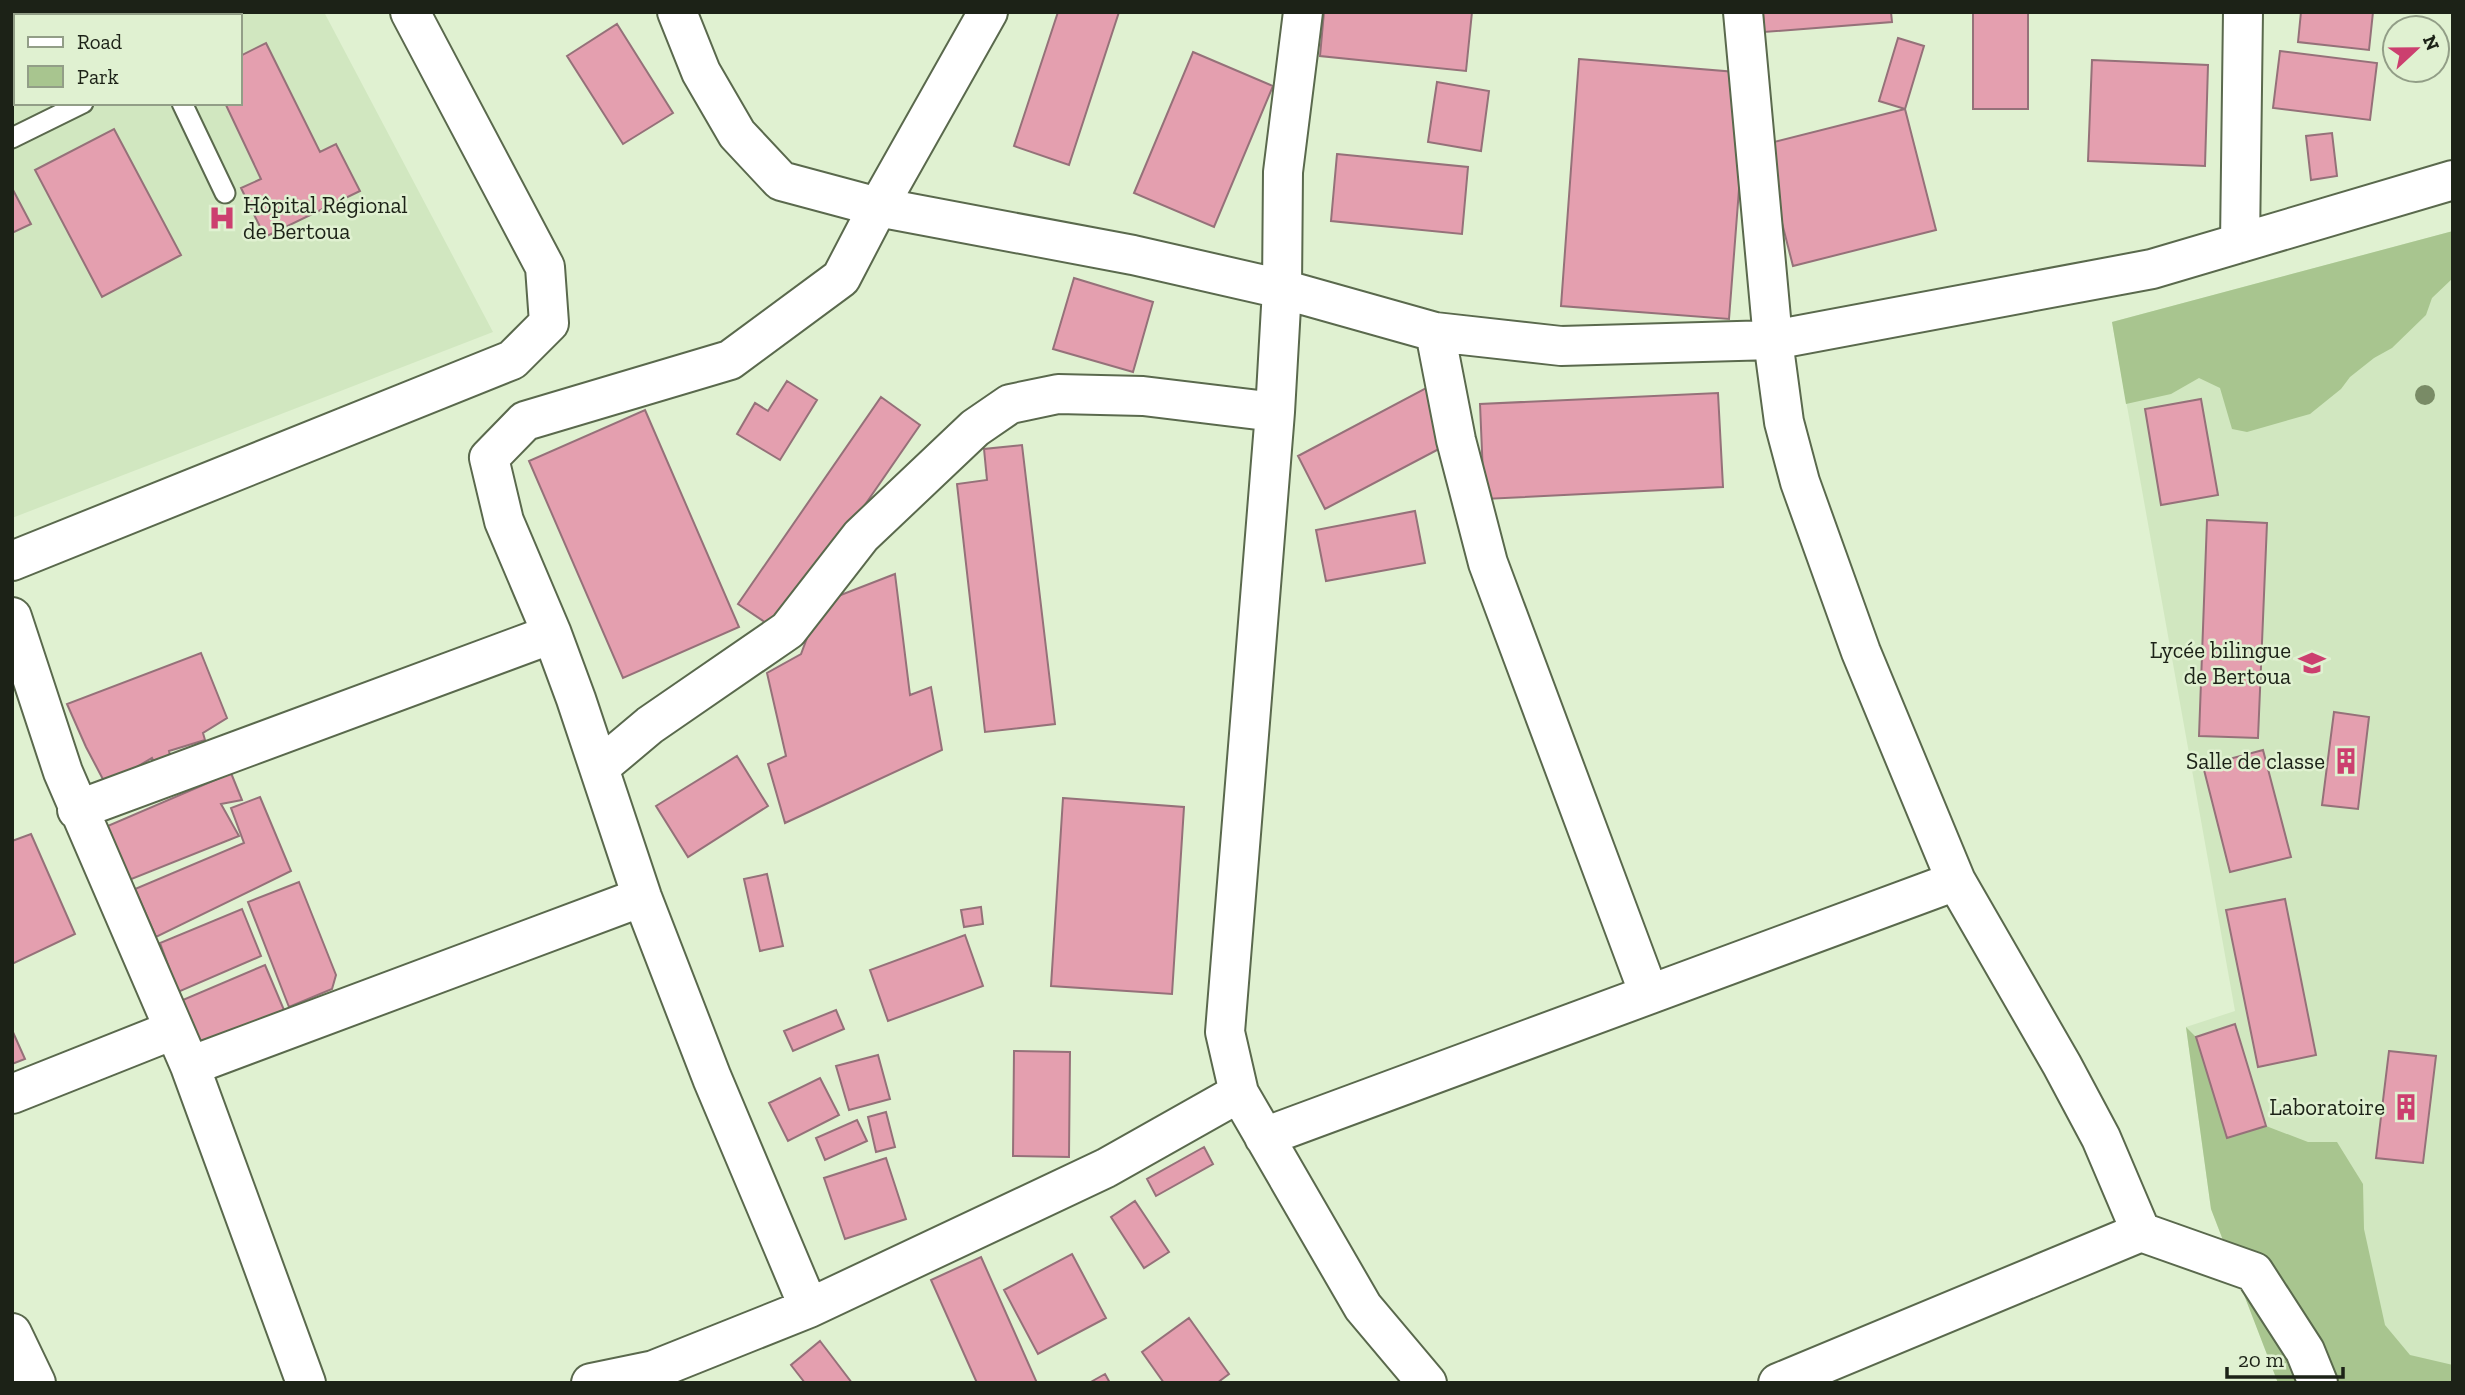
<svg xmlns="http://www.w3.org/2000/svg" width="2465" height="1395" font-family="'Zilla Slab',serif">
<rect width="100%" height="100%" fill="#e0f1d1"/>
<!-- built -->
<path fill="#d1e7c0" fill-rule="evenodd" d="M12 12H324L493 332 12 518ZM16 16H240V103H16Z
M2453 231V1383H2278L2211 1209 2186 1027 2235 1011 2112 322Z"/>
<!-- green -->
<path fill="#a8c58f" d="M2453 231V278L2432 298 2426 315 2392 348 2374 358 2350 377 2341 389 2310 414 2247 432 2232 429 2220 388 2199 378 2171 394 2126 404 2112 322Z
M2186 1027 2196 1037 2227 1138 2266 1126 2308 1142H2337L2363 1184 2364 1229 2385 1325 2410 1355 2453 1365V1383H2278L2211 1209Z"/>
<!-- building -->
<path fill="#e49faf" stroke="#957179" stroke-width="2" d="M12 12H15L17 16 16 97 12 99Z
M1058 12H1119L1069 165 1014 146Z
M1324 12H1472L1466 71 1320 56Z
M1763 12H1891L1892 22 1764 32Z
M1973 12H2028V109H1973Z
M2301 12H2373L2369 50 2298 42Z
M617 24 673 113 623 144 567 56Z
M1898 38 1924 46 1905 109 1879 101Z
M266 43 320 152 336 144 360 191 265 237 241 188 261 179 225 103H240V56Z
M2280 51 2377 63 2370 120 2273 108Z
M1193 52 1273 86 1214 227 1134 193Z
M1579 59 1748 73 1729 319 1561 306Z
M2092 60 2208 65 2205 166 2088 161Z
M1437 82 1489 91 1481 151 1428 142Z
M1905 109 1936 230 1793 266 1762 145Z
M114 129 181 255 102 297 35 170Z
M2332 133 2337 176 2311 180 2306 136Z
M1337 154 1468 167 1462 234 1331 221Z
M12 188 31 224 12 233Z
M1074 278 1153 302 1133 372 1053 349Z
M787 381 817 400 780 460 737 434 755 403 768 411Z
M1428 387 1456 440 1325 509 1298 456Z
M1718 393 1723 487 1484 499 1480 404Z
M881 397 920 425 778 631 738 604Z
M2201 399 2218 495 2161 505 2145 409Z
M645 410 739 627 623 678 529 461Z
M1022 445 1055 724 985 732 957 484 987 480 984 449Z
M1415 511 1425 563 1326 581 1316 530Z
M2207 520 2267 523 2258 738 2199 736Z
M895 574 910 695 931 687 942 750 785 823 768 764 786 756 767 673 801 654 820 603Z
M201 653 227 718 203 733 205 740 169 751 173 768 160 775 152 758 106 785 86 747 67 704Z
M2334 712 2369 717 2358 809 2322 805Z
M2263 750 2291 857 2230 872 2203 766Z
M737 756 768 806 688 857 656 806Z
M231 773 242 800 221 804 239 836 124 882 103 828Z
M260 797 291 871 156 937 135 889 244 843 231 808Z
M1063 798 1184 807 1172 994 1051 986Z
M31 834 75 934 12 964V841Z
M767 874 783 946 760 951 744 879Z
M299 882 336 975 332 989 289 1007 248 902Z
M2285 899 2316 1055 2258 1067 2226 910Z
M981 907 983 924 964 927 961 910Z
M242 909 261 956 178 992 160 943Z
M965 935 983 986 888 1021 870 970Z
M265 965 284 1010 192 1047 178 1002Z
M836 1010 844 1029 793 1051 784 1031Z
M2235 1024 2266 1126 2227 1138 2196 1037Z
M12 1030 25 1059 12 1064Z
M1014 1051 1070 1052 1069 1157 1013 1156Z
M2389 1051 2436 1056 2423 1163 2376 1158Z
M878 1055 890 1099 849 1110 836 1066Z
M820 1078 839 1115 788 1141 769 1103Z
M886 1112 895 1147 876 1152 868 1117Z
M857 1120 867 1141 825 1160 816 1138Z
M1204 1147 1213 1164 1156 1196 1147 1179Z
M886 1158 906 1219 845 1239 824 1178Z
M1135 1201 1169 1252 1144 1268 1111 1217Z
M1072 1254 1106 1318 1038 1354 1004 1290Z
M981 1257 1037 1383H977L931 1280Z
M1189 1318 1229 1374 1217 1383H1164L1142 1352Z
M820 1341 852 1383H805L791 1365Z
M1105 1374 1110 1383H1089Z"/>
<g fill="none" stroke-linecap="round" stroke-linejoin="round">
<defs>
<path id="lane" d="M26 12 28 16
M208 12 210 16
M182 103 225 193
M12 138 83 103"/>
<path id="street" d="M677 12 701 72 737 134 781 181 878 207 1133 255 1282 289 1435 332 1561 346 1773 340 2152 269 2453 180
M1303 12 1283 172 1282 289 1275 412 1225 1032 1239 1093 1363 1307 1427 1383
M1743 12 1773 340 1784 422 1800 482 1861 652 1956 881 2062 1065 2101 1138 2141 1232 2254 1272 2305 1351 2318 1383
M2240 243 2243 12
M1435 332 1456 440 1488 563 1649 994
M12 561 512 360 549 323 545 267 410 12
M12 617 63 772 190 1066 306 1383
M600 767 650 725 788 630 861 536 975 428 1010 404 1058 394 1143 396 1275 412
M77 810 552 634
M190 1066 642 897
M12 1094 173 1030
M1264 1137 1956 881
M809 1308 712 1078 642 897 576 699 552 634 504 521 489 458 525 421 730 360 841 278 878 207 988 12
M12 1333 36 1383
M591 1383 654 1370 809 1308 1106 1168 1239 1093
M1778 1383 2141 1232"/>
</defs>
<!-- lane casing -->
<use href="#lane" stroke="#5a694d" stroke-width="23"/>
<!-- street casing -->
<use href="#street" stroke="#5a694d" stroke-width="42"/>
<!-- lane -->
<use href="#lane" stroke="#fff" stroke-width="19"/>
<!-- street -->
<use href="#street" stroke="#fff" stroke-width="38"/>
</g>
<!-- trees -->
<circle fill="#798b66" cx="2425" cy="395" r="10"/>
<!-- icons -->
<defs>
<symbol id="hospital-bare" viewBox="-9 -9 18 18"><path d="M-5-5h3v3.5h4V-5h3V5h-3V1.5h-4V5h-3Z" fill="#cc3f6f" stroke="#e0f1d1" stroke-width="2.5" paint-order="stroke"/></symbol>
<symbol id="school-bare" viewBox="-9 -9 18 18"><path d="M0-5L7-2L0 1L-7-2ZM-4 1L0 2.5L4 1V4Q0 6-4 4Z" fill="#cc3f6f" stroke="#e0f1d1" stroke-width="2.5" paint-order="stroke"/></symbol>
<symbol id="building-bare" viewBox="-9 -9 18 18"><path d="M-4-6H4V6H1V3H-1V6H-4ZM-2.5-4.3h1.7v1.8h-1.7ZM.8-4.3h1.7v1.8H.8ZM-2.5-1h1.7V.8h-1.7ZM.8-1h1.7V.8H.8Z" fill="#cc3f6f" stroke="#e0f1d1" stroke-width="2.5" paint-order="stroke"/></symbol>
</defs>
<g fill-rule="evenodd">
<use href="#hospital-bare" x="203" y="199" width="38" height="38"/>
<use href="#school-bare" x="2293" y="644" width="38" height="38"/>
<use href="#building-bare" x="2327" y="742" width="38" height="38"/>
<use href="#building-bare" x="2387" y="1088" width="38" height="38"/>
</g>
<g text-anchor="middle" stroke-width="5" stroke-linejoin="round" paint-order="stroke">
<!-- poi labels -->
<g font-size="23" fill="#1c2217" stroke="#e0f1d1" text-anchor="end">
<text x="243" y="213" text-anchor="start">Hôpital Régional<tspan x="243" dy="26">de Bertoua</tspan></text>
<text x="2291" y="658">Lycée bilingue<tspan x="2291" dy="26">de Bertoua</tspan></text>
<text x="2325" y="769">Salle de classe</text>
<text x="2385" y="1115">Laboratoire</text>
</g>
</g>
<!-- border -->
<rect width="2465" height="1395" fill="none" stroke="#1c2217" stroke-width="28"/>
<!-- legend -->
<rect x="14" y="14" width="228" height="91" fill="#e0f1d1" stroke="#929e87" stroke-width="2"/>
<rect x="28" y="37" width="35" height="10" fill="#ffffff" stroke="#929e87" stroke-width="2"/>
<text x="77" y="49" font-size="21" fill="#1c2217">Road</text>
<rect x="28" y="66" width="35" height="21" fill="#a8c58f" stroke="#929e87" stroke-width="2"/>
<text x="77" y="84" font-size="21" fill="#1c2217">Park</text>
<!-- north arrow -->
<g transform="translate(2416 49) rotate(68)"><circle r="33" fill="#e0f1d1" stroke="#929e87" stroke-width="2"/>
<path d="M0-5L12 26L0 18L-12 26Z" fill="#cc3f6f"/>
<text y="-10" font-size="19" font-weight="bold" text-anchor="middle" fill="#1c2217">N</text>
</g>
<!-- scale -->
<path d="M2227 1367v10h116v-10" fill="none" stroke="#1c2217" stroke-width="3.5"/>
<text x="2238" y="1367" font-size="21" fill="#1c2217" stroke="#e0f1d1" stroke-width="5" paint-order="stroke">20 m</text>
</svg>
